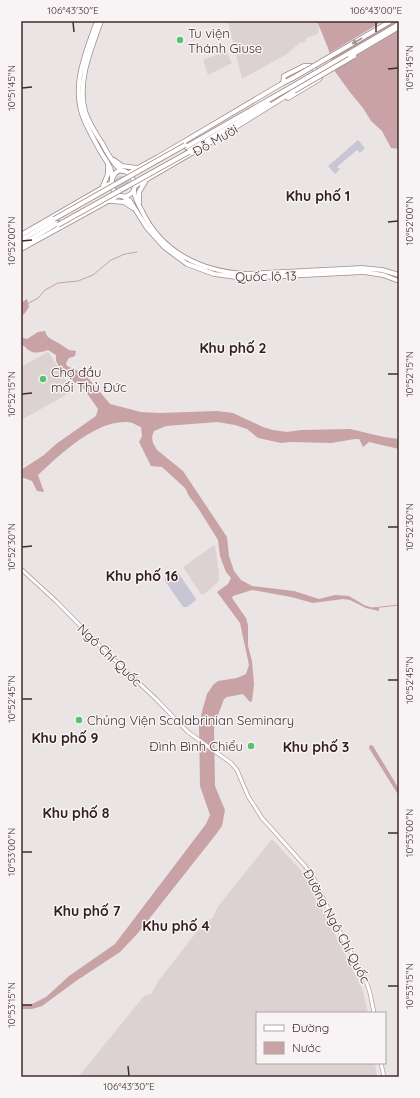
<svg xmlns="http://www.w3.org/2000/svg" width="420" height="1098" font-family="Quicksand,sans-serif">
<rect width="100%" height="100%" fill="#ebe4e4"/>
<!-- built -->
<path fill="#dcd2d2" d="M228 21H317L319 25 318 34 306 38V41L300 43 290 51 289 53 242 79Z
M226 51 232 63 208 75 203 60Z
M48 352 73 391 21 420V367Z
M214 545 215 546 218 564 217 565 219 571V580L217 583 203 595 201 594 183 567Z
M272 839 306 876 362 988 368 1013H257V1063H375L377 1077H81L79 1076 144 996 151 994 159 980 206 920 212 919 219 905Z"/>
<!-- green -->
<path fill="#c8c6d4" d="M358 140 365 148 360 153 357 150 337 167 340 169 335 174 328 166Z
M114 184a8 8 0 1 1 16 0a8 8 0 1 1-16 0Z
M177 571 196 599V600L187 607H183L165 581V578Z"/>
<!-- water -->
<path fill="#c8a2a5" d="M317 21H396L399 26V149L391 148 382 131 371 121 363 108 349 91 334 70 328 48Z
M27 299 29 307 25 313 21 316V303Z
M45 331 47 336 51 339 60 344 69 350 76 351 75 356 69 358 66 363 67 366 78 371 89 379 110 404 141 412 159 413 217 411 233 413 263 427 273 430 287 432 301 430 350 429 384 437 399 439V449L369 442 363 447 359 439H355L331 443 291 442 281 443 258 438 247 429 235 425 217 422 166 426 154 431 152 437 153 443 157 450 183 471 227 537 229 556 234 571 241 580 252 586 294 591 319 599 335 595 349 596 364 605 373 608H379V611L366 608 350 600 343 599 313 603 291 597 252 590 233 596 232 598 246 618 248 625V646L252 661 254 684 252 701 250 702 243 694 227 697 224 699 215 723 214 730 215 786 225 810 222 826 217 833 138 933 120 952 76 981 42 1006 32 1009H21V1004L30 1005 46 997 69 976 115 944 206 824 210 815 200 786 199 724 203 708 207 694 213 685 218 681 237 678 246 674 249 665 240 623 217 592 228 584 231 578 226 572 220 556 218 540 198 508 189 496 185 488 162 467 151 466 139 442 142 436 141 427C136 425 132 422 127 422 96 420 59 455 38 475L44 492 37 491 32 481 21 477V470L44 455 56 444 96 416 98 409 84 389 74 382 67 375 63 374 56 361V355L48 350C42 352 36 354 30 351 26 349 26 346 21 345V335L23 338 27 339 38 332Z
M370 745 373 746 399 789V796L369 748Z"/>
<!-- pier -->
<path fill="#ebe4e4" d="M383 21H390L328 58V54Z"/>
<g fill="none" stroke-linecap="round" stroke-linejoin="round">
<!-- stream -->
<path stroke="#c8a2a5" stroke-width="1" d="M27 304 38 298 45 290 58 283 78 281 93 275 111 260 125 254 137 252
M372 608 399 605"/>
<defs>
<path id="secondary" d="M21 569 57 602 102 648 156 699 188 732 231 763 237 770 248 796 262 818 305 866 314 879 336 925 365 978 370 993 374 1013
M381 1063 384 1077"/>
<path id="trunk" d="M97 21C85 54 69 90 86 124 91 134 96 144 102 154 105 159 109 164 111 170 114 178 108 193 121 196 129 198 135 192 135 184 131 172 119 163 112 179
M101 21C91 50 76 83 86 114 90 124 96 134 102 143 107 153 113 164 122 171
M283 83 284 76 304 66H311L319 74 320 78 318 80 288 98
M281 84 293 78
M186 147 291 87
M188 151 269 104
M114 160 122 166 137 168
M129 173 158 157 283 83
M103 186 108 174V166
M135 186 228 132 294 91
M134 191C135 198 138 204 142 211 162 253 201 271 245 274L362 268 382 270 399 275
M122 196 130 201 147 228 164 247 187 264 214 274 244 278 364 272 383 275 399 281
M110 201 124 202 133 208
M139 203V192L145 182
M21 235 111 183
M21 240 55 220
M21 245 58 223
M21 249 119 195"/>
</defs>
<!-- secondary casing -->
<use href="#secondary" stroke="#b2a6a6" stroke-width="4.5"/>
<!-- trunk casing -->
<use href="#trunk" stroke="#a08c8c" stroke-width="5.5"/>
<!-- secondary -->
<use href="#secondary" stroke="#fff" stroke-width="3"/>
<!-- trunk -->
<use href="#trunk" stroke="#fff" stroke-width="4"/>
<defs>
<path id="trunk-bridge" d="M350 56 399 27
M293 78 391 21
M291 87 399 24
M294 91 354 56
M54 219 185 145
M58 225 189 152"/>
</defs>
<!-- trunk-bridge casing -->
<use href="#trunk-bridge" stroke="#a08c8c" stroke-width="5.5" stroke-linecap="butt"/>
<!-- trunk-bridge -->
<use href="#trunk-bridge" stroke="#fff" stroke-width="4"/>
</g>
<!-- one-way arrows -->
<defs><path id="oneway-solid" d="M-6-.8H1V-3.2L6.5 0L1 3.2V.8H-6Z"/></defs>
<use fill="#a09696" href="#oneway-solid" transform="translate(357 41) rotate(150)"/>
<!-- ticks -->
<path fill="none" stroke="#422d2d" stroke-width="1.5" d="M73 22 74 32M376 22V32M388 69 398 68M22 88 32 87M388 222 398 221M22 241 32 240M388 374H398M22 394 32 393M388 527H398M22 547 32 546M388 680H398M22 699H32M388 833H398M22 852H32M388 986H398M22 1005H32M128 1066 129 1076"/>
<!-- markers -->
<g fill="#53c56f" stroke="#f8f3f4" stroke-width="1.5">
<circle cx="180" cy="40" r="4"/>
<circle cx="43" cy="379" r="4"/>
<circle cx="79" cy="720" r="4"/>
<circle cx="251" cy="746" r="4"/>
</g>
<g text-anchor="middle" stroke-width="3" stroke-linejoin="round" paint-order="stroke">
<!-- poi labels -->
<g font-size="13" fill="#422d2d" stroke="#f8f3f4" text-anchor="start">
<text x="188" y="38">Tu viện<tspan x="188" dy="15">Thánh Giuse</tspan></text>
<text x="51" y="377">Chợ đầu<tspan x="51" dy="15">mối Thủ Đức</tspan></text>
<text x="87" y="725">Chủng Viện Scalabrinian Seminary</text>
<text x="243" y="751" text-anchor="end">Đình Bình Chiểu</text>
</g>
<!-- street labels -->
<g font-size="13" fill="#422d2d" stroke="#f8f3f4">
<text transform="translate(215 140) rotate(-30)" y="5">Đỗ Mười</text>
<text transform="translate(266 276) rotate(-1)" y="5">Quốc lộ 13</text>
<text transform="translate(110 655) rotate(44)" y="5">Ngô Chí Quốc</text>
<text transform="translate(337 926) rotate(62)" y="5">Đường Ngô Chí Quốc</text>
</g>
<!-- neighbourhood labels -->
<g font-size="14" font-weight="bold" fill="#33201f" stroke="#f8f3f4">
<text x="318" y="201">Khu phố 1</text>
<text x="233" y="353">Khu phố 2</text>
<text x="142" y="581">Khu phố 16</text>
<text x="65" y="743">Khu phố 9</text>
<text x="316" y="752">Khu phố 3</text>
<text x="76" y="818">Khu phố 8</text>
<text x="87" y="916">Khu phố 7</text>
<text x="176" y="931">Khu phố 4</text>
</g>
</g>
<!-- border -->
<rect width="420" height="1098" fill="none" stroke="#f8f3f4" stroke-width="44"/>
<!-- legend -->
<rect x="256" y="1012" width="130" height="52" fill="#f8f3f4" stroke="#afa4a4"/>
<rect x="264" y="1025" width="20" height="6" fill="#ffffff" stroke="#afa4a4"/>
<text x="292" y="1032" font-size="12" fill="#422d2d">Đường</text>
<rect x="264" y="1042" width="20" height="12" fill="#c8a2a5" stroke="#afa4a4"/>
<text x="292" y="1052" font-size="12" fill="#422d2d">Nước</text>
<rect x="22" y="22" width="376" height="1054" fill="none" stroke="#422d2d" stroke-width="1.5"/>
<g font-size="10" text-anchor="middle" fill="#422d2d">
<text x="73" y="14">106°43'30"E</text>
<text x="376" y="14">106°43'00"E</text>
<text transform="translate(409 68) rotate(-90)" y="4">10°51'45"N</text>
<text transform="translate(11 88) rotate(-90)" y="4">10°51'45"N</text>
<text transform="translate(409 221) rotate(-90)" y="4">10°52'00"N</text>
<text transform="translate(11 241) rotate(-90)" y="4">10°52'00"N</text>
<text transform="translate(409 374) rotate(-90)" y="4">10°52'15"N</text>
<text transform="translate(11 394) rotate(-90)" y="4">10°52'15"N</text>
<text transform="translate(409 527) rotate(-90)" y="4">10°52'30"N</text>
<text transform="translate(11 547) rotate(-90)" y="4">10°52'30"N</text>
<text transform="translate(409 680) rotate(-90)" y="4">10°52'45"N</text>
<text transform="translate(11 699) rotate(-90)" y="4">10°52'45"N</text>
<text transform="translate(409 833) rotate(-90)" y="4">10°53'00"N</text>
<text transform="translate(11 852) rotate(-90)" y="4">10°53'00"N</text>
<text transform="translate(409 986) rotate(-90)" y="4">10°53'15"N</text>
<text transform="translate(11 1005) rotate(-90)" y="4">10°53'15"N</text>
<text x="129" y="1090">106°43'30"E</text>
</g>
</svg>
